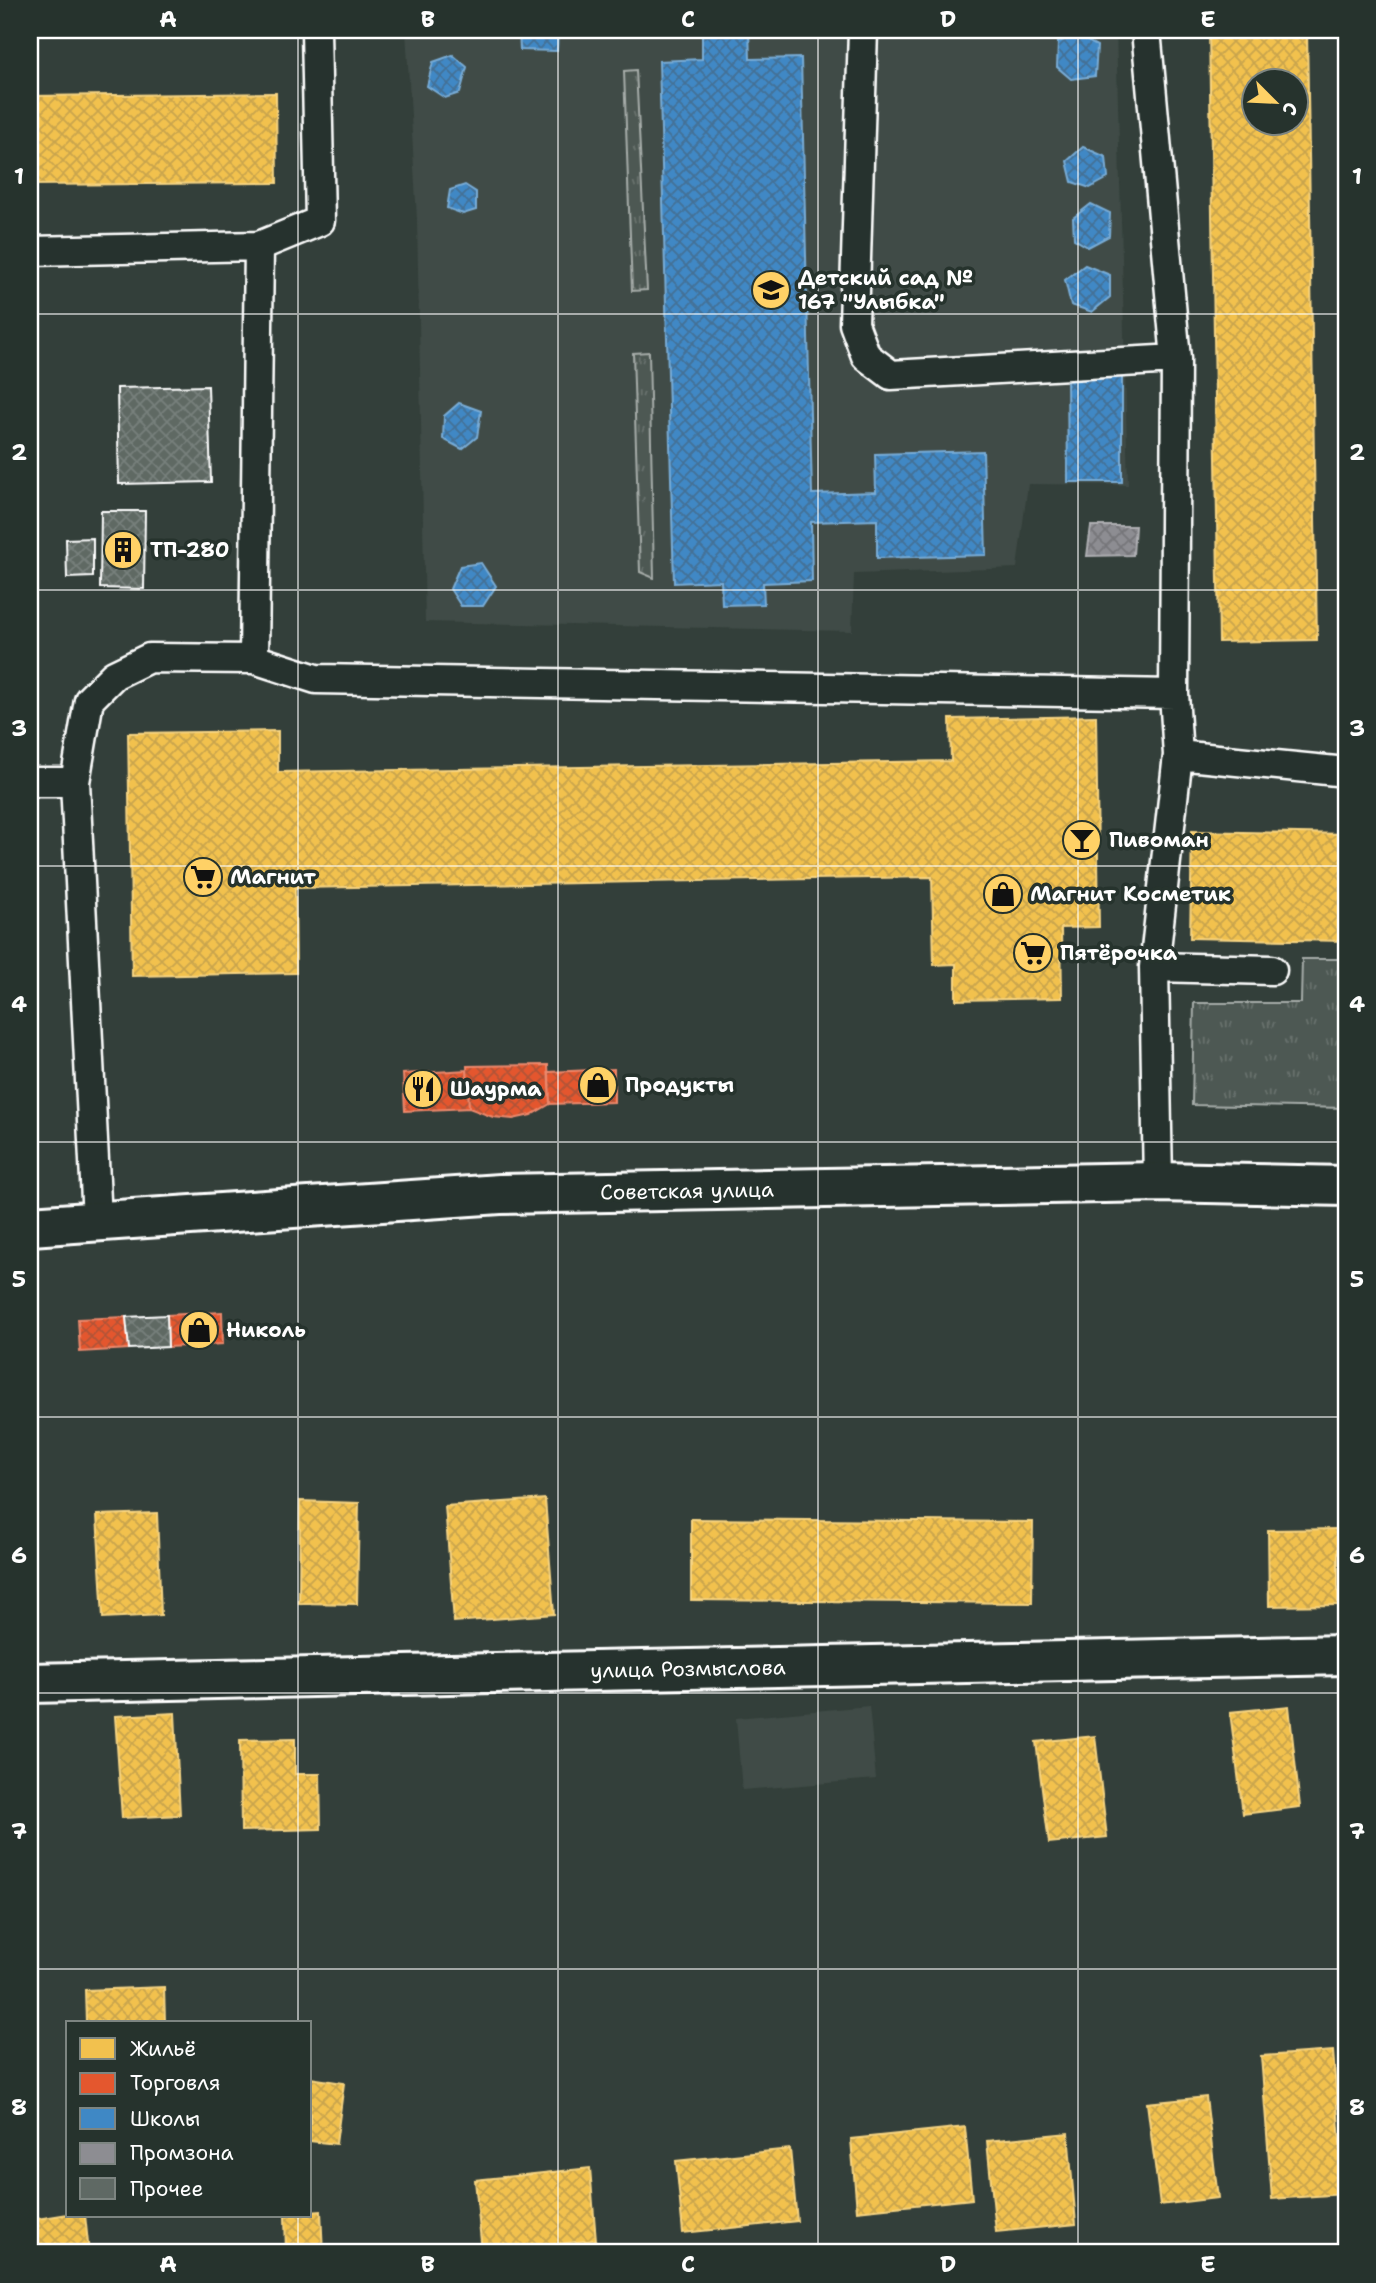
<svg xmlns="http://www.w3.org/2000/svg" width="1376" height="2283" font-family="'Shantell Sans',sans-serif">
<defs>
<pattern id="grass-tufts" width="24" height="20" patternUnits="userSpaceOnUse" patternTransform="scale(1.75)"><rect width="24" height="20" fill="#4d5853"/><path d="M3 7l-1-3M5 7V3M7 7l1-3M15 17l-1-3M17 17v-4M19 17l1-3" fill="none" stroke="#68716d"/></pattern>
<pattern id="homes-cross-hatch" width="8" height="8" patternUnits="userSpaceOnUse" patternTransform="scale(1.75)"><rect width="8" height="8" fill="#f2c14e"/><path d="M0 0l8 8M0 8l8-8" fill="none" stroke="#c8a44e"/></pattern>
<pattern id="shops-cross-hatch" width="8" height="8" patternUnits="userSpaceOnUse" patternTransform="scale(1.75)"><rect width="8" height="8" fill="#e4572e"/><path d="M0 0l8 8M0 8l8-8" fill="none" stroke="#af5338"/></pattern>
<pattern id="schools-cross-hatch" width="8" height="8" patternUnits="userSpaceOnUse" patternTransform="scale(1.75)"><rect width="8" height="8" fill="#3f88c5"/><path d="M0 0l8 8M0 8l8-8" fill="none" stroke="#447095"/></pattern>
<pattern id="industry-cross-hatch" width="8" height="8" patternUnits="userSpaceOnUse" patternTransform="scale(1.75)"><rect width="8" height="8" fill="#8d8d92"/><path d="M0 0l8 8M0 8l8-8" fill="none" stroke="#76767a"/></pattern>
<pattern id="building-cross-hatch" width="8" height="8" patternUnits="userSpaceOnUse" patternTransform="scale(1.75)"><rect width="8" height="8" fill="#5f6964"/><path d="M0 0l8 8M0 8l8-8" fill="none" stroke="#77807b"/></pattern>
</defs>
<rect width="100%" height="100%" fill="#333f3a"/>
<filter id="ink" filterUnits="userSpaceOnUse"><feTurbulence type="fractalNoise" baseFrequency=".0143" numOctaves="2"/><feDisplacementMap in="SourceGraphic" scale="14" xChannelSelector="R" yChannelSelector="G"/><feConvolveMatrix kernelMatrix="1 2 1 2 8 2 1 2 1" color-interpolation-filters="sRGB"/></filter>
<g filter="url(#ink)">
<!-- built -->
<path fill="#404c47" d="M406 30H1116L1128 485 1028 484 1017 568 854 574 852 631 425 622 417 219Z
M869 1706 876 1779 742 1790 736 1718Z"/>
<!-- grass -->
<path fill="url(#grass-tufts)" stroke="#a6aca9" stroke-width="2" d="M636 70 647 290 632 291 624 71Z
M649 352 654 578 640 572 633 353Z
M1302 959H1346V1108L1192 1105 1194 1003H1301Z"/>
<!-- homes -->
<path fill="url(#homes-cross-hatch)" stroke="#f6d483" stroke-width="2" fill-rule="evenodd" d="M1209 30H1307L1317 640 1219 642ZM1254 80H1296V122H1254Z
M276 93 277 183 30 185V96Z
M1096 716 1099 927 1061 928 1062 998 956 1000V964L934 965 932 877 295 888 296 973 132 976 128 733 278 731V772L951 761 950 719Z
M1192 831 1346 834V941L1190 938Z
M545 1499 554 1614 454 1622 445 1506Z
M300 1501 359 1503 357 1604 299 1603Z
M157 1513 161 1615 103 1618 97 1515Z
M691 1519 1033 1522 1032 1603 691 1600Z
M1338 1529V1605L1269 1606 1268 1530Z
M1289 1706 1300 1807 1243 1814 1230 1712Z
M175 1713 180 1815 122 1818 115 1716Z
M1095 1736 1107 1837 1049 1843 1036 1742Z
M295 1739V1774H320L321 1829 241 1831 240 1740Z
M30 1941 36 1992 30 1993Z
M164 1987 165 2022H86L85 1990Z
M1333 2051 1344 2194 1272 2199 1261 2056Z
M310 2078 344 2083 336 2144 310 2141Z
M1206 2097 1218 2198 1160 2205 1147 2103Z
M965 2127 972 2199 857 2211 851 2139Z
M1068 2133 1076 2224 996 2232 987 2141Z
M790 2149 797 2221 683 2233 676 2161Z
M590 2168 596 2240 482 2252 475 2180Z
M321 2211 323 2253H286L285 2215H310V2212Z
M68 2214 85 2215 89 2253H30V2220Z"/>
<!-- shops -->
<path fill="url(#shops-cross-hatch)" stroke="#ec896d" stroke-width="2" d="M548 1065 550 1104 531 1115 513 1119 493 1117 469 1108 467 1066Z
M614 1069V1102L550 1104 549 1072Z
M467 1070 469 1108 405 1111 403 1074Z
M222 1312 223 1344 168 1347 167 1315Z
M126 1317 129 1349 80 1352 78 1319Z"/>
<!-- schools -->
<path fill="url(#schools-cross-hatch)" stroke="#79acd6" stroke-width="2" d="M519 30 558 31 557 51 520 50Z
M749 30 750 59 801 58 812 494 876 492 875 454 983 451 986 555 877 558V520L811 522 812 581 763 583 764 604 722 605 721 581 674 583 659 61 702 59V31Z
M1078 36 1097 46 1095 76 1071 79 1057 67 1058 42Z
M453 55 467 67 460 93 445 98 427 86 433 62Z
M1083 147 1106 157 1108 178 1090 188 1072 182 1067 161Z
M465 185 476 192V210L463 214 447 208 450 190Z
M1091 204 1110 213 1109 236 1088 247 1074 239 1073 218Z
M1085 265 1110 275V297L1092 312 1071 305 1065 280Z
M1067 376H1122V482H1068Z
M459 403 481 411 477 437 462 449 443 439 444 416Z
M481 563 496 586 483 606H461L450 589 460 566Z"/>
<!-- industry -->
<path fill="url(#industry-cross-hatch)" stroke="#afafb3" stroke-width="2" d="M1091 526H1135L1133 555 1087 556Z"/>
<!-- building -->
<path fill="url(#building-cross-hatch)" stroke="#fff" stroke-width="2" d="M208 386 211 482 119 484 117 388Z
M101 511H145L144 589 100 588Z
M93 538V577L67 578 66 539Z
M167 1315 168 1347 129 1349 126 1317Z"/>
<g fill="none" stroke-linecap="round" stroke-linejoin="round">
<defs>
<path id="service" d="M863 30 854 324 866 356 891 375 1176 359
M1146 30 1176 359 1174 694 1178 755 1154 967 1158 1182
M30 251 259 246
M254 659 259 246 320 221 316 30
M1178 755 1346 772
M30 782H75
M1154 967 1272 970
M97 1220 75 782 89 700 114 675 149 658 254 659 316 679 1174 694"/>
<path id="minor" d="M30 1683 1346 1655"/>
<path id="primary" d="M30 1226 500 1194 1158 1182 1346 1186"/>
</defs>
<!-- service casing -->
<use href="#service" stroke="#fff" stroke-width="33"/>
<!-- minor casing -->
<use href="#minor" stroke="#fff" stroke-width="44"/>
<!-- primary casing -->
<use href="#primary" stroke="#fff" stroke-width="44"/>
<!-- service -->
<use href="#service" stroke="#26332d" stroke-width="28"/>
<!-- minor -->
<use href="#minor" stroke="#26332d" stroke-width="38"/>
<!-- primary -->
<use href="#primary" stroke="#26332d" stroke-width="38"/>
</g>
</g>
<!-- grid -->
<path fill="none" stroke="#fff" stroke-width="2" stroke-opacity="0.55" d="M298 30V2022M558 30V2253M818 30V2253M1078 30V2253M30 314H1346M30 590H1346M30 866H1346M30 1142H1346M30 1417H1346M30 1693H1346M30 1969H1346M298 2215V2253"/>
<!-- icons -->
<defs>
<symbol id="school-disc" viewBox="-11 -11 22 22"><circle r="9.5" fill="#ffd166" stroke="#26332d"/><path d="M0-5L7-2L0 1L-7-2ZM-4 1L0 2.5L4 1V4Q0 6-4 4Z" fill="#111"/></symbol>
<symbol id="building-disc" viewBox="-11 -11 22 22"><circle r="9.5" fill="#ffd166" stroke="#26332d"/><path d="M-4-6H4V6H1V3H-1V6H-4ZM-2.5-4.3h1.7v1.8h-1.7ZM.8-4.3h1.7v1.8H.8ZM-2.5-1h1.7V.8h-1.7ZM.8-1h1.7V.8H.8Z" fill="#111"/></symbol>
<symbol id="bar-disc" viewBox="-11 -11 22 22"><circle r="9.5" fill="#ffd166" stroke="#26332d"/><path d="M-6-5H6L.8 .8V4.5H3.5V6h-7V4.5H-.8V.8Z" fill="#111"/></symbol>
<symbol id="supermarket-disc" viewBox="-11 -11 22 22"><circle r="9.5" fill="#ffd166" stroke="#26332d"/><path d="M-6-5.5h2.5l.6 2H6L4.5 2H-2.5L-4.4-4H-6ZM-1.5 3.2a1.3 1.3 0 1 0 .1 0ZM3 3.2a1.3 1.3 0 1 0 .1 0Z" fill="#111"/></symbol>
<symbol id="shop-disc" viewBox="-11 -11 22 22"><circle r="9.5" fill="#ffd166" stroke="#26332d"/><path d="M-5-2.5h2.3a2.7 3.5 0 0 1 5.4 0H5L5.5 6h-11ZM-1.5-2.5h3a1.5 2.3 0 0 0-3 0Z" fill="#111"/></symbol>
<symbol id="restaurant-disc" viewBox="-11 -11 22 22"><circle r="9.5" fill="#ffd166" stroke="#26332d"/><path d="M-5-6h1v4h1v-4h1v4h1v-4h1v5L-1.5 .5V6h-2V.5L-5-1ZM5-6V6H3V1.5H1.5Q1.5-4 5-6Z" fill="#111"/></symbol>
</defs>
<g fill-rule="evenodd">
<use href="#school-disc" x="749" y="268" width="44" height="44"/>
<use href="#building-disc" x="101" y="528" width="44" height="44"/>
<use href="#bar-disc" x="1060" y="818" width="44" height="44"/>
<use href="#supermarket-disc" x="181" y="855" width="44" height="44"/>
<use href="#shop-disc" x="981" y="872" width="44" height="44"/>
<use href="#supermarket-disc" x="1011" y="931" width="44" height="44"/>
<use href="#shop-disc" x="576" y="1063" width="44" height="44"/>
<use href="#restaurant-disc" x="401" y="1067" width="44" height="44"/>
<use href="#shop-disc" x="177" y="1308" width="44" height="44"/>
</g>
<g text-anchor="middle" stroke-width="7" stroke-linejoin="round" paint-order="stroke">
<!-- poi labels -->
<g font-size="21" font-weight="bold" fill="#fff" stroke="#26332d" text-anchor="start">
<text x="798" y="285">Детский сад №<tspan x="798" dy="24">167 "Улыбка"</tspan></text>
<text x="150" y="557">ТП-280</text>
<text x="1109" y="847">Пивоман</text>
<text x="230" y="884">Магнит</text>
<text x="1030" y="901">Магнит Косметик</text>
<text x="1060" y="960">Пятёрочка</text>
<text x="625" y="1092">Продукты</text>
<text x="450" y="1096">Шаурма</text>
<text x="226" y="1337">Николь</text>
</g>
<!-- street labels -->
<g font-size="21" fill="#fff" stroke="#26332d">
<text transform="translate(687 1191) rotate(-1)" y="7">Советская улица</text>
<text transform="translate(688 1669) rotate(-1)" y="7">улица Розмыслова</text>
</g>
</g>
<!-- margin -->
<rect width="1376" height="2283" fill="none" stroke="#26332d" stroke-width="77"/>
<!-- legend -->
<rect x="66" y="2021" width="245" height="196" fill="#26332d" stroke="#7d8581" stroke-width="2"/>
<rect x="80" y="2038" width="35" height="21" fill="#f2c14e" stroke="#7d8581" stroke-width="2"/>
<text x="130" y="2056" font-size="21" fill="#ffffff">Жильё</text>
<rect x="80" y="2073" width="35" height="21" fill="#e4572e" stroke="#7d8581" stroke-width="2"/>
<text x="130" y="2090" font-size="21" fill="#ffffff">Торговля</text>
<rect x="80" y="2108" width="35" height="21" fill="#3f88c5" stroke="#7d8581" stroke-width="2"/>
<text x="130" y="2126" font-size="21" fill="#ffffff">Школы</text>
<rect x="80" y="2143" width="35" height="21" fill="#8d8d92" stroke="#7d8581" stroke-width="2"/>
<text x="130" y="2160" font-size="21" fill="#ffffff">Промзона</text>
<rect x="80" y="2178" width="35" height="21" fill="#5f6964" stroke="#7d8581" stroke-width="2"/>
<text x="130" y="2196" font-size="21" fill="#ffffff">Прочее</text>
<!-- north arrow -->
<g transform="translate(1275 102) rotate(114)"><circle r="33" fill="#26332d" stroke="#7d8581" stroke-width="2"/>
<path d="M0-5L12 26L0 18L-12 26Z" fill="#ffd166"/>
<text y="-10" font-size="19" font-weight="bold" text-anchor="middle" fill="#ffffff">С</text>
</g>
<rect x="38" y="38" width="1300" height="2206" fill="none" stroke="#fff" stroke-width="2.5"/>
<g font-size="23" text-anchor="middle" font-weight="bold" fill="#fff">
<text x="168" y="27">A</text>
<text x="428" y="27">B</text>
<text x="688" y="27">C</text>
<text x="948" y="27">D</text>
<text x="1208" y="27">E</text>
<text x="19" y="184">1</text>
<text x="1357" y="184">1</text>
<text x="19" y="460">2</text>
<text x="1357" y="460">2</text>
<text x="19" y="736">3</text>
<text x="1357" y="736">3</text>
<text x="19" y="1012">4</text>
<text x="1357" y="1012">4</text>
<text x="19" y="1287">5</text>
<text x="1357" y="1287">5</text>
<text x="19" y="1563">6</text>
<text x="1357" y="1563">6</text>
<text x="19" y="1839">7</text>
<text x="1357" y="1839">7</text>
<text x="19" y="2115">8</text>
<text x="1357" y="2115">8</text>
<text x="168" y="2272">A</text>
<text x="428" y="2272">B</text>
<text x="688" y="2272">C</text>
<text x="948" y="2272">D</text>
<text x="1208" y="2272">E</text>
</g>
</svg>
